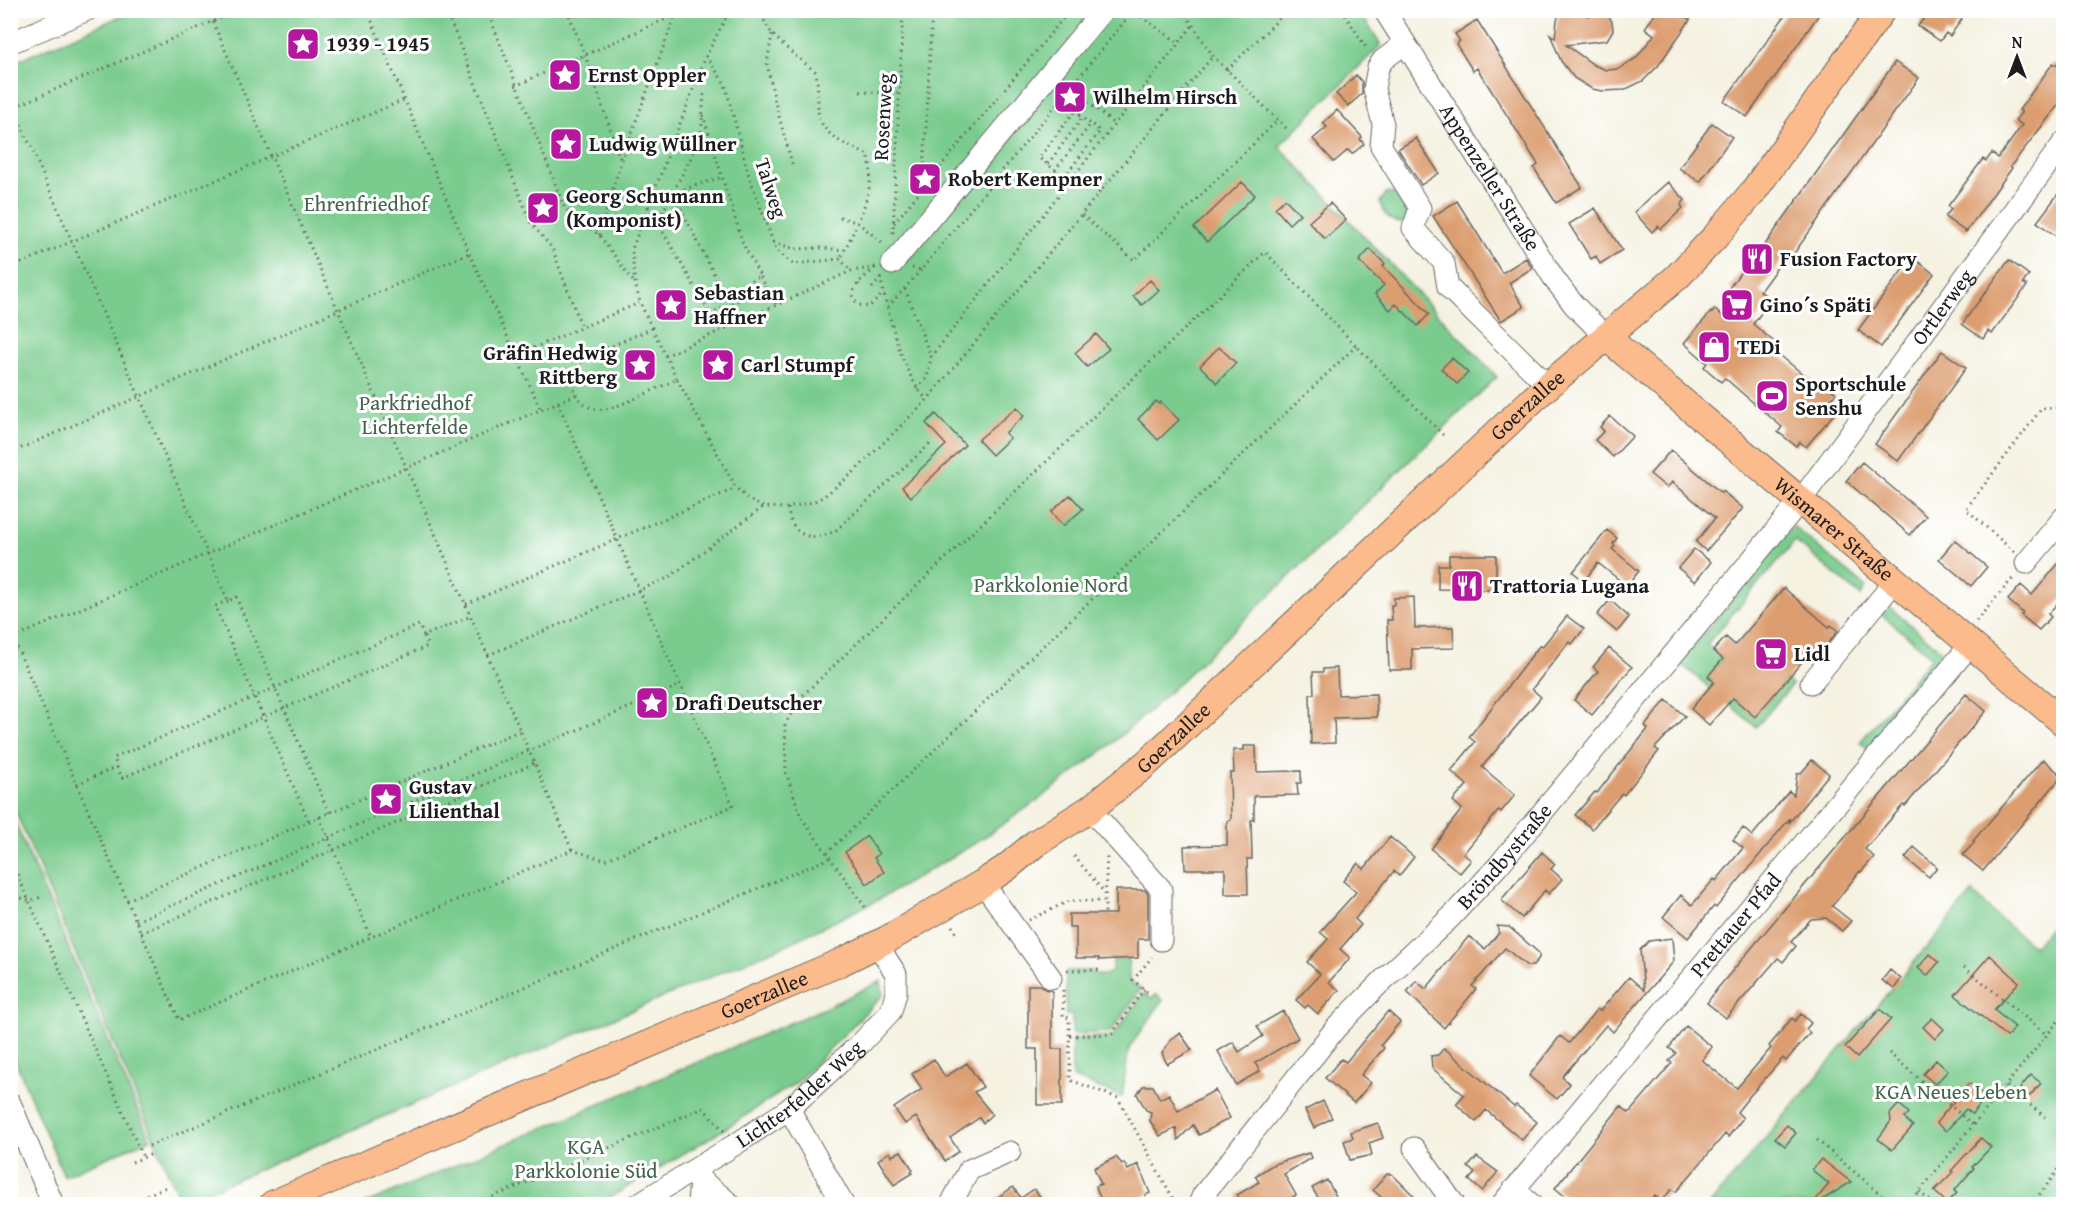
<svg xmlns="http://www.w3.org/2000/svg" width="2074" height="1215" font-family="'Gentium Book Plus',serif">
<rect width="100%" height="100%" fill="#fff"/>
<filter id="ink" filterUnits="userSpaceOnUse"><feTurbulence type="fractalNoise" baseFrequency=".0167" numOctaves="2"/><feDisplacementMap in="SourceGraphic" scale="12" xChannelSelector="R" yChannelSelector="G"/><feConvolveMatrix kernelMatrix="1 2 1 2 8 2 1 2 1" color-interpolation-filters="sRGB"/></filter>
<filter id="wash" filterUnits="userSpaceOnUse"><feTurbulence type="fractalNoise" baseFrequency=".008" numOctaves="4" result="noise"/><feDisplacementMap in="SourceGraphic" scale="24" xChannelSelector="R" yChannelSelector="G"/><feGaussianBlur stdDeviation="1.35" result="paint"/><feColorMatrix in="noise" values="0 0 0 0 0 0 0 0 0 0 0 0 0 0 0 0 0 1.4 0 .05"/><feComposite in="paint" operator="in"/></filter>
<g filter="url(#wash)">
<rect width="100%" height="100%" fill="#f5f2e2"/>
<!-- green -->
<path fill="#7acc8e" stroke="#4b7455" stroke-width="1.5" d="M135 10 1359 11 1381 45 1279 146 1497 377 1160 701 1109 746 1037 801 974 844 880 899 788 944 181 1203 11 801 10 64Z
M1387 192 1398 194 1409 207 1407 221 1402 223C1391 223 1382 213 1380 202Z
M1793 526 1866 587 1861 596 1795 541 1707 644 1723 659 1708 677 1755 716 1786 680 1792 685 1756 727 1680 663Z
M1888 606 1947 655 1868 749 1860 742 1932 657 1879 612Z
M11 813 150 1139 64 1176 11 1051Z
M1973 892 1995 915 2034 947 2063 911V1204H1710Z
M1129 958V980L1141 989 1111 1032 1072 1034V1015H1066V971H1092C1099 977 1105 977 1112 971L1113 960Z
M881 981 883 995 797 1082 723 1130 599 1204H364L825 1008Z
M1144 993 1152 999 1156 994 1163 1000 1129 1048 1122 1097 1072 1077V1039L1113 1036Z"/>
<g id="blocks">
<!-- building -->
<path fill="#dc9d70" d="M1561 10H1580L1587 16 1601 13 1609 17 1612 22 1613 30 1607 40 1566 45 1594 65 1606 70 1619 69 1636 58 1654 35 1645 28 1658 10H1677L1690 20 1658 66 1643 81 1624 90 1603 91 1592 89 1574 78 1561 61 1550 34 1555 38 1557 20Z
M1789 10H1822L1747 117 1724 101Z
M1930 10H1962L1958 16 1962 19 1950 36 1946 33 1940 41 1918 26Z
M1477 20 1582 187 1556 203 1534 168 1538 165 1534 158 1477 68 1473 71 1456 44 1460 41 1455 34Z
M2064 55V98L2010 167 2012 168 1966 232 1945 217 1951 209 1948 206 1983 159 1986 161 1992 153 1998 158 2010 142 2022 125 2015 120 2022 112 2019 110 2053 63 2056 65Z
M1895 62 1919 78 1785 266 1781 262 1760 291 1771 300 1753 324 1780 347 1776 352 1822 390 1826 385 1836 393 1830 401 1839 408 1806 447 1800 442 1796 446 1778 432 1782 427 1742 393 1725 378 1721 382 1704 367 1707 363 1684 343 1711 312 1712 313 1715 309 1726 319 1742 297 1729 288 1759 247 1762 249Z
M1356 75 1362 82V94L1348 106 1336 94Z
M1337 110 1362 137 1360 139 1364 144 1352 154 1348 150 1334 162 1313 139 1327 127 1323 123Z
M1712 123 1732 137 1700 182 1679 168Z
M1416 138 1439 173 1421 185 1398 149Z
M1242 182 1255 195 1207 242 1194 228Z
M1668 182 1685 200 1681 205 1683 208 1661 229 1658 226 1652 232 1634 212Z
M2064 186V237L2058 233 2056 236 2037 222Z
M1285 199 1300 214 1289 224 1275 208Z
M1457 201 1502 273 1526 258 1532 268 1509 283 1524 307 1501 321 1433 216Z
M1330 203 1346 220 1325 239 1309 222Z
M1595 208 1622 250 1600 264 1596 256 1591 259 1569 224Z
M1370 249 1385 264 1383 266 1429 314 1418 326 1396 304 1390 310 1375 294 1384 285 1359 261Z
M1912 257 1934 274 1881 347 1858 330Z
M2009 260 2029 275 2023 283 2027 286 1992 334 1988 331 1983 339 1962 324Z
M1150 280 1159 290 1142 305 1133 296Z
M1096 334 1109 349 1087 367 1075 353Z
M1219 347 1236 363 1217 383 1200 366Z
M1942 351 1966 368 1898 461 1875 444Z
M1452 358 1468 373 1457 384 1441 369Z
M1156 401 1159 404 1161 402 1179 420 1158 440 1138 419Z
M1017 407 1024 416 1005 433 1010 438 992 455 978 440Z
M936 414 965 445 911 497 902 487 946 445 926 423Z
M1610 416 1633 436 1613 457 1595 440 1604 431 1600 427Z
M1671 450 1721 493 1722 491 1743 508 1706 551 1696 542 1715 518 1672 482 1667 488 1650 474Z
M1862 462 1926 516 1910 535 1846 481Z
M1070 495 1083 509 1063 526 1051 512Z
M1607 530 1617 538 1613 544 1615 546 1612 549 1639 571 1627 586 1598 563 1584 581 1573 572Z
M1955 540 1987 567 1971 586 1939 559Z
M1694 549 1711 562 1695 582 1678 568Z
M1449 555H1496V590L1438 589V565H1449Z
M2064 557V596L2048 614 2051 617 2039 630 2021 615 2023 613 2008 600 2021 585 2032 595Z
M1784 588 1829 627 1831 625 1838 631 1812 662 1806 657 1755 717 1733 698 1709 725 1691 709 1714 682 1708 676 1723 659 1713 651 1726 637 1735 645Z
M1414 597 1415 628 1453 627 1454 648 1412 649V670H1389L1387 620H1392L1391 605H1394V598Z
M1610 600 1629 617 1617 632 1597 615Z
M1567 616 1584 629 1572 644 1569 642 1532 689 1541 697 1482 767 1515 795 1501 812 1499 810 1463 854 1471 860 1460 873 1431 849 1462 809 1453 801 1467 785 1451 771 1475 742 1469 737 1540 645 1542 647Z
M1609 648 1632 667 1592 715 1574 700 1598 671 1593 667Z
M1337 668 1338 695 1376 694 1377 717 1334 718 1335 743 1311 744 1310 694H1314L1313 672H1323V669Z
M1966 694 1986 711 1905 806 1903 805 1865 849 1874 857 1861 872 1860 871 1832 906 1851 921 1842 931 1826 918 1811 919 1791 942 1796 946 1783 962 1778 958 1726 1018 1707 1003 1717 989Z
M1666 700 1685 716 1655 748 1659 751 1624 795 1622 793 1592 829 1575 815 1595 792 1597 793 1630 751 1648 729 1645 726Z
M1244 746H1256L1257 772 1301 771V783H1297L1298 795 1254 796V820H1251L1252 859H1247L1248 894H1225V869H1185L1184 846 1227 845V821L1231 820 1230 773H1234L1233 750H1244Z
M2043 759 2062 776 1983 871 1963 855 1975 842 1973 841Z
M1812 760 1829 774 1789 823 1790 818 1716 908 1714 906 1688 938 1663 917 1681 895 1692 905 1714 879 1716 881 1743 848 1733 840 1743 828 1752 836 1789 791 1794 795 1797 774 1801 773Z
M867 836 879 854 874 858 884 872 867 884 845 852Z
M1390 837 1414 857 1399 876 1394 871 1355 919 1361 925 1340 949 1350 958 1329 982 1339 990 1318 1014 1308 1005 1305 1008 1296 1000 1320 974 1307 962 1328 939 1320 932 1356 892 1343 881 1358 863 1364 869Z
M1914 847 1937 867 1929 877 1905 858Z
M1542 852 1555 864 1551 869 1562 879 1549 894 1545 890 1522 918 1501 900Z
M1116 890H1145L1148 894V939H1138V958L1099 960V958H1076V927H1069V914H1116Z
M1497 926 1509 927 1539 953V958L1533 966H1527L1505 948 1472 986 1476 989 1444 1028 1407 992 1416 981 1426 989 1469 936 1485 949 1499 933Z
M1672 938 1674 961 1613 1032 1606 1025 1562 1077 1570 1084 1557 1099 1529 1076 1560 1036 1569 1043 1597 1009 1600 1011 1629 977 1644 990 1640 950 1649 941Z
M1930 954 1939 962 1927 976 1918 968Z
M1990 955 2019 982 1994 1010 2015 1027 2007 1037 1955 995Z
M1890 970 1901 979 1894 989 1882 980Z
M1028 985H1040L1045 989 1052 991V1049H1062V1105H1037V1049H1028Z
M1880 1009 1891 1019 1857 1058 1845 1047Z
M1283 1011 1298 1038 1255 1063 1260 1071 1236 1085 1218 1051 1233 1042 1239 1052 1263 1036 1257 1026Z
M1388 1011 1400 1022 1381 1045 1384 1048 1361 1075 1371 1083 1354 1103 1325 1078 1341 1059 1346 1062Z
M1801 1014 1811 1023 1806 1029 1810 1033 1786 1061 1783 1058 1748 1098 1737 1112 1743 1118 1728 1137 1725 1134 1676 1192 1672 1189 1661 1201 1655 1195 1647 1204H1574L1555 1188 1621 1106 1629 1113 1672 1063 1669 1061 1676 1053 1669 1048 1686 1026 1712 1047 1702 1060 1737 1088 1771 1048 1769 1046 1792 1018 1795 1021Z
M1932 1018 1944 1029 1935 1039 1923 1027Z
M1180 1033 1192 1050 1167 1064 1162 1053 1172 1038Z
M1444 1048 1514 1107 1516 1105 1537 1122 1522 1140 1486 1110 1476 1122 1456 1104 1464 1095 1432 1068 1431 1056 1438 1055Z
M934 1059 945 1077 967 1063 983 1087 974 1092 992 1114 983 1123 979 1118 950 1138 959 1151 945 1161 916 1117 905 1124 894 1108 922 1089 912 1074Z
M1936 1060 1948 1071 1935 1084 1923 1074Z
M2031 1075 2041 1083 2030 1096 2020 1088Z
M1969 1083 1986 1097 1972 1114 1966 1109 1946 1131 1936 1123Z
M1143 1086H1153L1160 1099 1169 1094 1178 1111 1215 1090 1230 1118 1199 1135 1193 1125 1178 1140 1176 1128 1160 1136 1150 1121 1151 1112 1146 1110 1137 1094Z
M1323 1101 1332 1118 1314 1128 1305 1110Z
M1899 1104 1909 1113 1904 1118 1913 1126 1892 1150 1878 1139 1891 1121 1890 1114Z
M1378 1123 1383 1138 1369 1143 1372 1155 1350 1160 1344 1141 1353 1138 1351 1132Z
M1787 1125 1796 1133 1785 1146 1775 1138Z
M1981 1138 1991 1147 1972 1167 1974 1168 1954 1191 1957 1193 1947 1203 1934 1191 1953 1172 1951 1171Z
M901 1151 913 1170 911 1171 913 1173 894 1185 878 1160 890 1152 892 1156Z
M1309 1153 1311 1158 1284 1174 1296 1195 1282 1204H1242L1237 1195 1259 1182 1255 1176 1274 1164Z
M1116 1157 1122 1164 1124 1163 1128 1170 1138 1164 1150 1193 1145 1195 1147 1200 1138 1204H1106L1102 1202 1097 1190 1096 1186 1101 1184 1094 1168Z
M1477 1157 1498 1172 1482 1191 1469 1180 1475 1173 1468 1167Z
M1821 1159 1851 1182 1816 1204 1814 1202 1829 1184 1812 1170Z
M1387 1174H1392L1414 1196 1407 1204H1389L1373 1190Z
M1327 1180 1338 1200 1330 1204H1322L1312 1188Z
M1013 1187 1021 1198 1034 1189 1046 1204H988Z"/>
</g>
</g>
<g filter="url(#ink)">
<use href="#blocks" fill-opacity="0" stroke="#686761" stroke-width="1.5"/>
<g fill="none" stroke-linecap="round" stroke-linejoin="round">
<defs>
<g id="minor">
<path id="s1" d="M1384 10 1555 280 1574 305 1606 337"/>
<path d="M10 43 87 10"/>
<path d="M1405 43 1383 60 1378 67 1374 89 1383 124 1381 146 1420 208 1413 228 1444 263 1448 287 1548 386"/>
<path d="M892 264 1103 10"/>
<path d="M2026 563 2064 517"/>
<path d="M1811 683 1896 580"/>
<path d="M1090 809 1161 889V940"/>
<path d="M983 883 1051 978"/>
<path d="M10 1103 53 1204"/>
<path d="M789 1109 843 1204"/>
<path d="M1414 1148 1454 1204"/>
<path d="M692 1172C704 1184 718 1192 730 1204"/>
<path d="M1514 1189 1531 1204"/>
<path id="s2" d="M638 1204 736 1144 789 1109 862 1042 891 1011 896 993V974L877 944"/>
<path d="M698 1204 700 1180"/>
<path d="M951 1204 969 1170 1010 1152"/>
<path id="s3" d="M1199 1204 1203 1195 1336 1028 1381 982 1451 917 1498 866 1801 500 2064 142"/>
<path id="s4" d="M1502 1204 1971 644"/>
</g>
<g id="major">
<path id="s5" d="M1606 337 2064 723"/>
<path id="s6" d="M273 1204 839 963 888 939 983 883 1006 868 1036 843 1090 809 1147 763 1543 390 1677 277 1715 237 1753 192 1882 10"/>
</g>
</defs>
<!-- minor casing -->
<use href="#minor" stroke="#686761" stroke-width="23"/>
<!-- major casing -->
<use href="#major" stroke="#686761" stroke-width="29"/>
<!-- path -->
<path stroke="#686761" stroke-width="3" stroke-dasharray="1.5 4.5" stroke-linecap="butt" d="M367 10 469 253 541 410
M446 10 531 223 552 248 582 328
M487 10 565 209 599 235 633 281
M567 10 585 55 621 161
M758 10 772 34 793 54 816 72C818 84 818 97 818 110 820 136 847 145 868 155 879 186 854 231 840 259
M998 10 1067 14
M1183 10 1213 56 1287 129
M1342 10 1367 49
M213 22 572 850
M772 34 767 64 775 102 793 167
M706 56 725 84 749 176 776 250 793 264 840 259 851 271
M1227 70 1288 10
M515 86 686 10
M1070 88 1088 102 1078 115
M860 92 899 93
M1088 102 1114 124
M14 108 228 601 236 597 329 813
M10 109 239 10
M1074 112 1091 124 1055 170 1039 158Z
M703 115 743 244 760 276 724 294 673 193 722 177
M1048 164 1082 118
M1055 170 1064 177 1100 131 1091 124
M923 188 932 10
M648 206 720 331
M1082 215 1134 260 1278 120
M840 217 858 223 884 244
M657 223 701 138 704 94
M894 223 1070 10
M893 233 903 10
M599 235 621 162 677 10
M773 242 795 249 822 248 844 250
M10 268 406 99
M875 268C864 278 843 291 859 305L869 307 884 293
M912 268 921 270 1133 11 1179 43
M880 278C890 316 900 370 926 399
M858 284 862 288
M766 287 777 305
M872 288 881 278
M905 289 931 357
M888 307 921 270
M710 314 766 287 760 276
M652 328C636 296 634 285 632 249L706 56 730 10
M652 328 677 379C659 387 622 407 604 409 593 411 583 405 577 396 560 366 593 354 614 345 627 339 640 334 652 328Z
M517 355 639 303
M665 356 851 271 876 267
M677 379 736 488 749 500 763 507 788 508 812 502 823 497 853 473 927 400 1213 56
M917 389 927 378 931 357 1193 25
M10 453 469 253
M788 508C790 536 811 543 835 531L930 444
M2014 552 1966 509 2042 408 2064 407
M228 601 215 606 309 822
M466 604 736 488
M1976 621 2015 576
M10 631 179 1020 572 850 605 860 733 806 558 403
M13 638 577 394
M488 655 668 578 763 507
M117 767 122 778 428 646 424 636
M77 784 117 767 114 758 419 625 424 636 471 616
M319 817 371 937
M10 844 15 842
M827 853 1356 346
M1074 856 1104 892
M10 858 143 1157
M10 894 30 901 41 897
M127 900 521 730
M1105 901 1107 855
M865 907 801 817 786 772 785 725 799 699 1265 252 1443 435
M1029 920 1069 901H1105V916
M136 921 681 685
M952 926 957 934
M141 933 535 763
M1964 967 2047 1035
M1067 970H1100
M1063 990V1016L1069 1018 1070 1080 1118 1098 1176 1204
M1147 992 1133 980 1152 957
M1070 1036 1112 1034 1144 989
M1889 1053 1974 1126
M2007 1086 2045 1117
M1817 1140 1892 1204
M149 1146 830 858
M132 1162 152 1154
M1919 1192 1934 1204
M147 1195 166 1187
M476 1204 703 1108 725 1132
M1909 1204 2064 1014
M2032 1204 2064 1163"/>
<!-- minor -->
<use href="#minor" stroke="#fff" stroke-width="21"/>
<!-- major -->
<use href="#major" stroke="#fbbb8c" stroke-width="27"/>
</g>
</g>
<!-- icons -->
<defs>
<symbol id="sight-square" viewBox="-11 -11 22 22"><rect x="-9" y="-9" width="18" height="18" rx="4" fill="#b5179e" stroke="#fff"/><path d="M0-6L1.8-2.2L6-1.7L2.9 1.2L3.7 5.4L0 3.3L-3.7 5.4L-2.9 1.2L-6-1.7L-1.8-2.2Z" fill="#fff"/></symbol>
<symbol id="restaurant-square" viewBox="-11 -11 22 22"><rect x="-9" y="-9" width="18" height="18" rx="4" fill="#b5179e" stroke="#fff"/><path d="M-5-6h1v4h1v-4h1v4h1v-4h1v5L-1.5 .5V6h-2V.5L-5-1ZM5-6V6H3V1.5H1.5Q1.5-4 5-6Z" fill="#fff"/></symbol>
<symbol id="supermarket-square" viewBox="-11 -11 22 22"><rect x="-9" y="-9" width="18" height="18" rx="4" fill="#b5179e" stroke="#fff"/><path d="M-6-5.5h2.5l.6 2H6L4.5 2H-2.5L-4.4-4H-6ZM-1.5 3.2a1.3 1.3 0 1 0 .1 0ZM3 3.2a1.3 1.3 0 1 0 .1 0Z" fill="#fff"/></symbol>
<symbol id="shop-square" viewBox="-11 -11 22 22"><rect x="-9" y="-9" width="18" height="18" rx="4" fill="#b5179e" stroke="#fff"/><path d="M-5-2.5h2.3a2.7 3.5 0 0 1 5.4 0H5L5.5 6h-11ZM-1.5-2.5h3a1.5 2.3 0 0 0-3 0Z" fill="#fff"/></symbol>
<symbol id="stadium-square" viewBox="-11 -11 22 22"><rect x="-9" y="-9" width="18" height="18" rx="4" fill="#b5179e" stroke="#fff"/><path d="M0-5a6.5 5 0 1 0 0 10a6.5 5 0 1 0 0-10ZM-3.5-1.8h7v3.6h-7Z" fill="#fff"/></symbol>
</defs>
<g fill-rule="evenodd">
<use href="#sight-square" x="284" y="25" width="38" height="38"/>
<use href="#sight-square" x="546" y="56" width="38" height="38"/>
<use href="#sight-square" x="1051" y="78" width="38" height="38"/>
<use href="#sight-square" x="547" y="125" width="38" height="38"/>
<use href="#sight-square" x="906" y="160" width="38" height="38"/>
<use href="#sight-square" x="524" y="189" width="38" height="38"/>
<use href="#restaurant-square" x="1738" y="240" width="38" height="38"/>
<use href="#sight-square" x="652" y="286" width="38" height="38"/>
<use href="#supermarket-square" x="1718" y="286" width="38" height="38"/>
<use href="#shop-square" x="1695" y="328" width="38" height="38"/>
<use href="#sight-square" x="621" y="346" width="38" height="38"/>
<use href="#sight-square" x="699" y="346" width="38" height="38"/>
<use href="#stadium-square" x="1753" y="377" width="38" height="38"/>
<use href="#restaurant-square" x="1448" y="567" width="38" height="38"/>
<use href="#supermarket-square" x="1752" y="635" width="38" height="38"/>
<use href="#sight-square" x="633" y="684" width="38" height="38"/>
<use href="#sight-square" x="367" y="780" width="38" height="38"/>
</g>
<g text-anchor="middle" stroke-width="6" stroke-linejoin="round" paint-order="stroke">
<!-- poi labels -->
<g font-size="21" font-weight="bold" fill="#1c1c1c" stroke="#fff" text-anchor="start">
<text x="326" y="51">1939 - 1945</text>
<text x="588" y="82">Ernst Oppler</text>
<text x="1093" y="104">Wilhelm Hirsch</text>
<text x="589" y="151">Ludwig Wüllner</text>
<text x="948" y="186">Robert Kempner</text>
<text x="566" y="203">Georg Schumann<tspan x="566" dy="24">(Komponist)</tspan></text>
<text x="1780" y="266">Fusion Factory</text>
<text x="694" y="300">Sebastian<tspan x="694" dy="24">Haffner</tspan></text>
<text x="1760" y="312">Gino´s Späti</text>
<text x="1737" y="354">TEDi</text>
<text x="617" y="360" text-anchor="end">Gräfin Hedwig<tspan x="617" dy="24">Rittberg</tspan></text>
<text x="741" y="372">Carl Stumpf</text>
<text x="1795" y="391">Sportschule<tspan x="1795" dy="24">Senshu</tspan></text>
<text x="1490" y="593">Trattoria Lugana</text>
<text x="1794" y="661">Lidl</text>
<text x="675" y="710">Drafi Deutscher</text>
<text x="409" y="794">Gustav<tspan x="409" dy="24">Lilienthal</tspan></text>
</g>
<!-- street labels -->
<g font-size="21" fill="#1c1c1c" stroke="#fff">
<text transform="translate(883 117) rotate(-87)" y="7">Rosenweg</text>
<text dy="7" stroke="none"><textPath href="#s1" startOffset="198">Appenzeller Straße</textPath></text>
<text transform="translate(771 188) rotate(72)" y="7">Talweg</text>
<text dy="7" stroke="none"><textPath href="#s3" startOffset="1167">Ortlerweg</textPath></text>
<text dy="7" stroke="none"><textPath href="#s6" startOffset="1506">Goerzallee</textPath></text>
<text dy="7" stroke="none"><textPath href="#s5" startOffset="298">Wismarer Straße</textPath></text>
<text dy="7" stroke="none"><textPath href="#s6" startOffset="1020">Goerzallee</textPath></text>
<text dy="7" stroke="none"><textPath href="#s3" startOffset="464">Bröndbystraße</textPath></text>
<text dy="7" stroke="none"><textPath href="#s4" startOffset="364">Prettauer Pfad</textPath></text>
<text dy="7" stroke="none"><textPath href="#s6" startOffset="534">Goerzallee</textPath></text>
<text dy="7" stroke="none"><textPath href="#s2" startOffset="196">Lichterfelder Weg</textPath></text>
</g>
<!-- park labels -->
<g font-size="21" fill="#42624a" stroke="#fff">
<text x="366" y="211">Ehrenfriedhof</text>
<text x="415" y="410">Parkfriedhof<tspan x="415" dy="24">Lichterfelde</tspan></text>
<text x="1051" y="592">Parkkolonie Nord</text>
<text x="1951" y="1099">KGA Neues Leben</text>
<text x="586" y="1154">KGA<tspan x="586" dy="24">Parkkolonie Süd</tspan></text>
</g>
</g>
<!-- margin -->
<rect width="2074" height="1215" fill="none" stroke="#fff" stroke-width="36"/>
<!-- north arrow -->
<g transform="translate(2017 57)" stroke="#ffffff" stroke-width="4.5" paint-order="stroke">
<path d="M0-4.5L10 22L0 15L-10 22Z" fill="#1c1c1c"/>
<text y="-9" font-size="16" font-weight="bold" text-anchor="middle" fill="#1c1c1c">N</text>
</g>
</svg>
